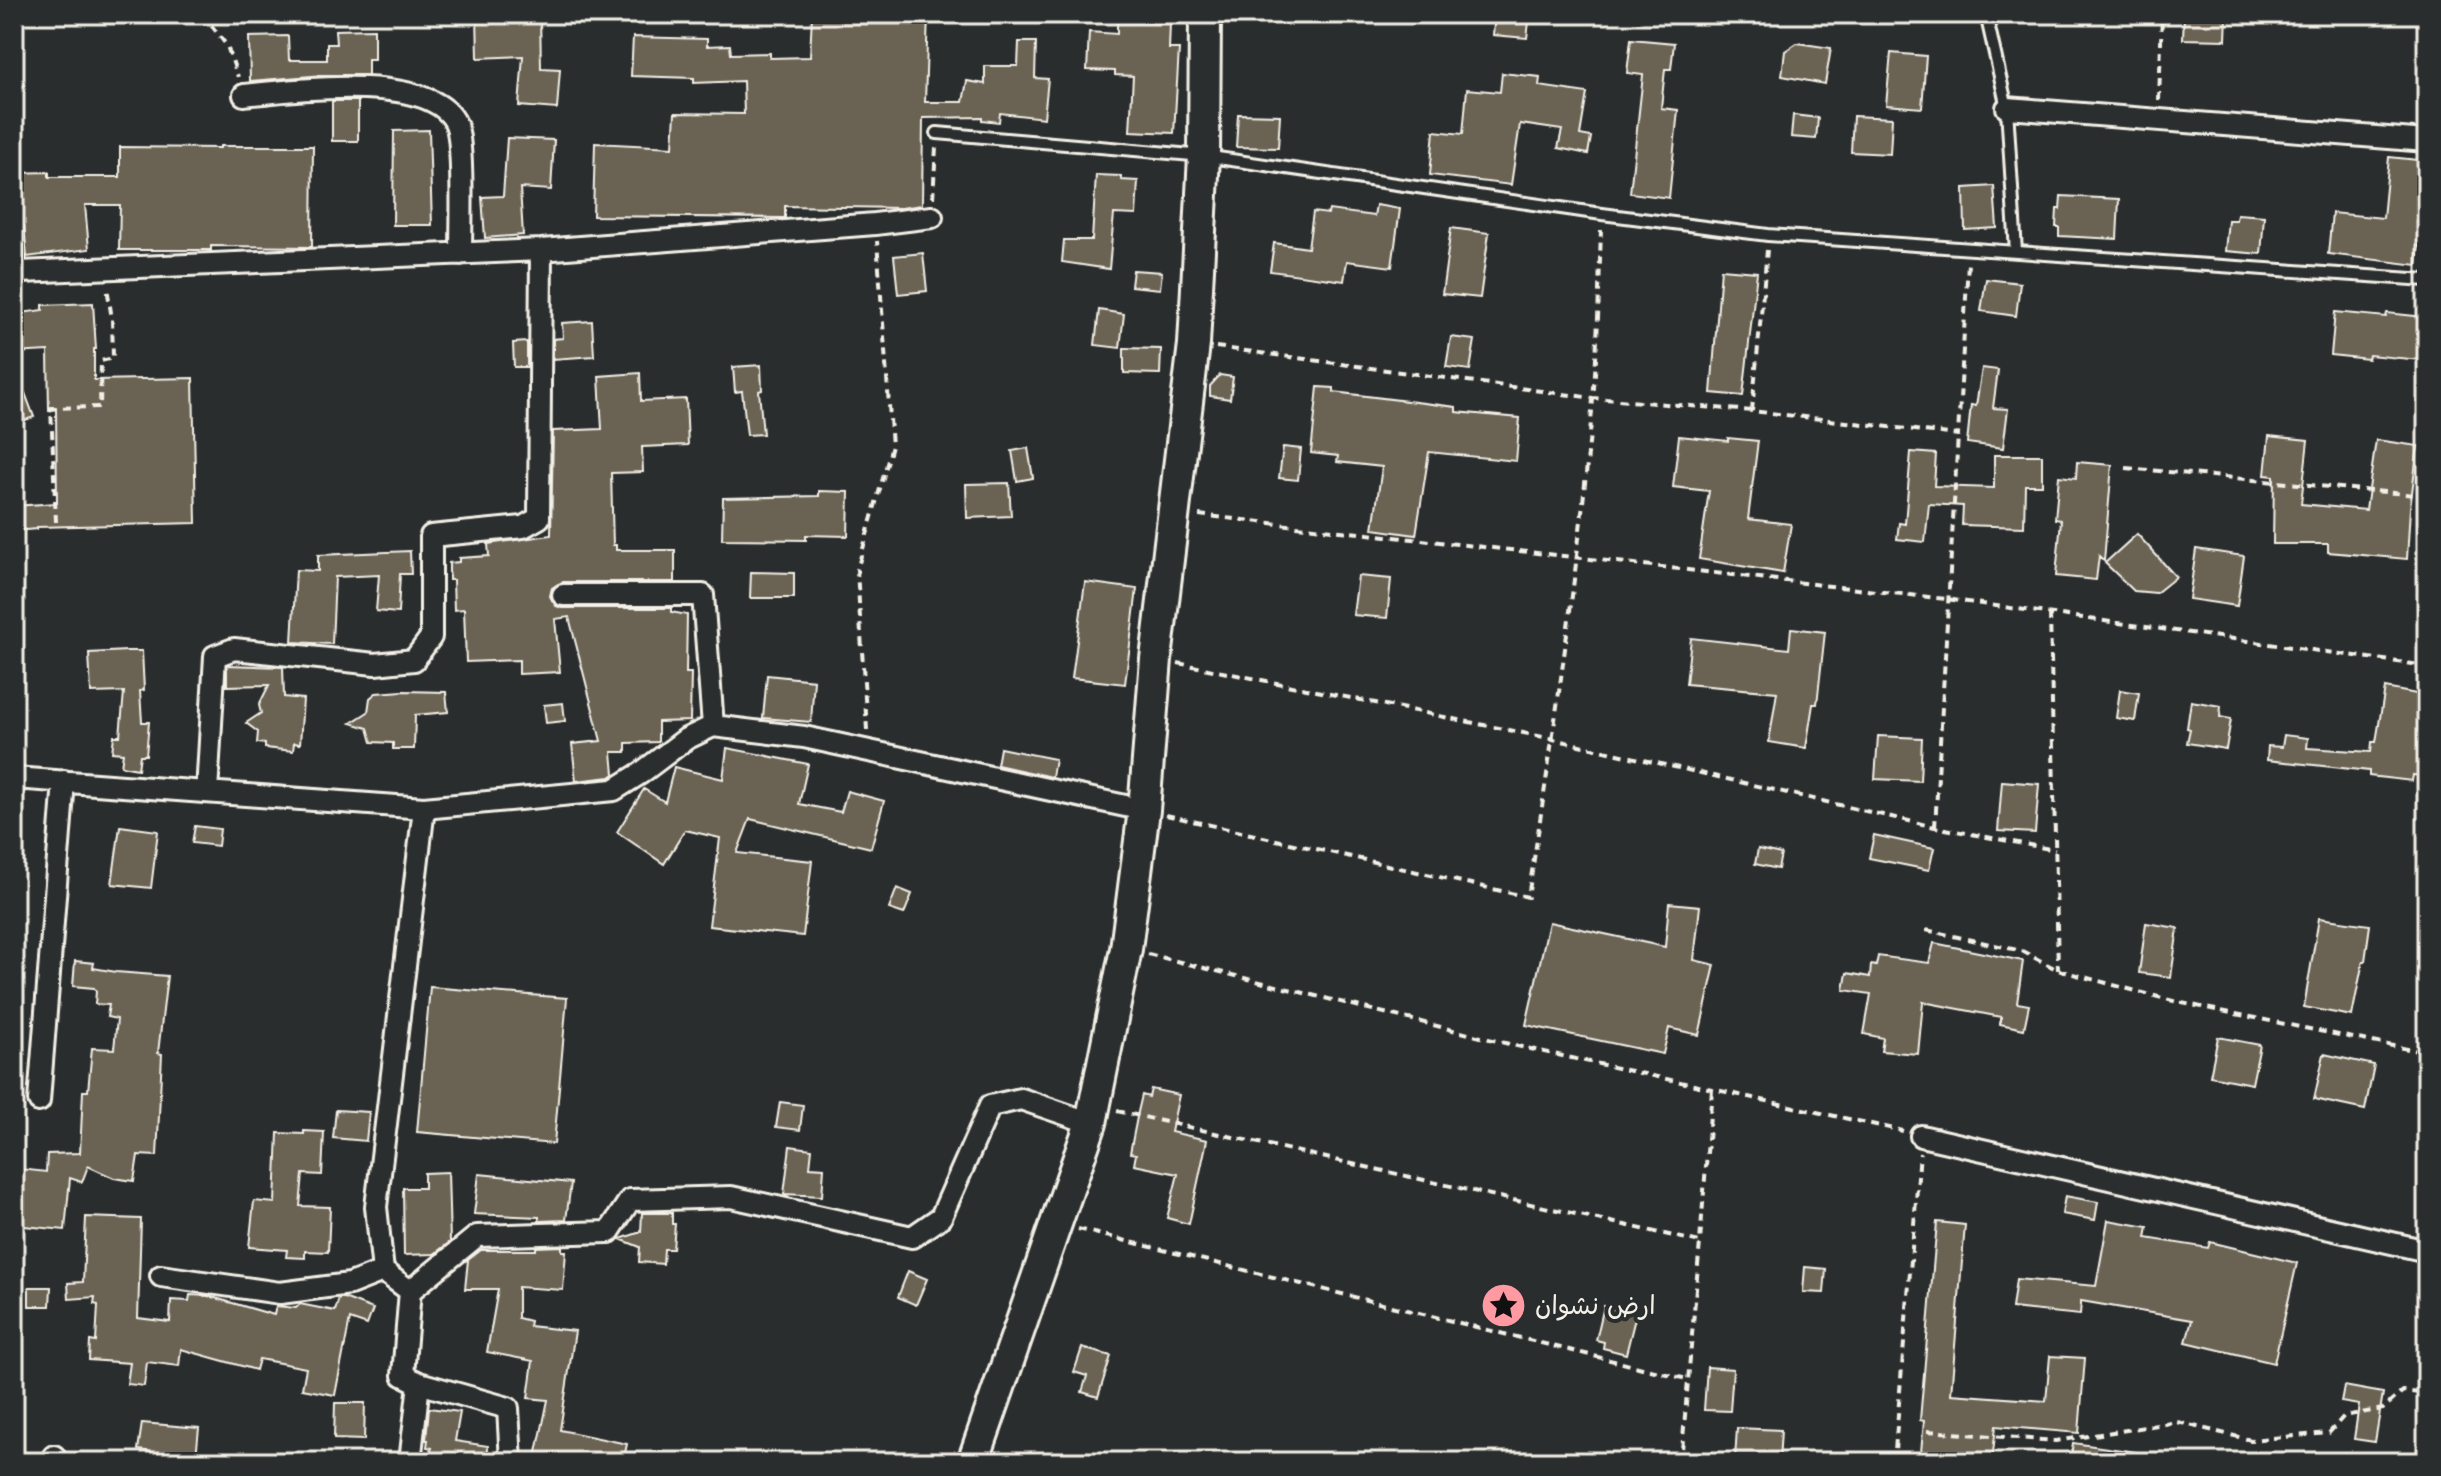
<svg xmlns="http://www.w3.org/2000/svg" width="2441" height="1476" font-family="Mali,'Playpen Sans Arabic',sans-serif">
<rect width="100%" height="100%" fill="#2a2d2e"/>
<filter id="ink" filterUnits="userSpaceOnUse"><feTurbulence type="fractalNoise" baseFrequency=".0125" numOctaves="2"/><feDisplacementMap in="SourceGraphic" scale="16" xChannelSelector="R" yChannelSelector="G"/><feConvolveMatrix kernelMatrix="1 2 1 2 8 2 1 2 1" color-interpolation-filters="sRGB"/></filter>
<g filter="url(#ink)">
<!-- building -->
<path fill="#6a6252" stroke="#f4f1e8" stroke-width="2" d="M477 14H540L541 68 560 69 557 109 519 106 523 56 478 58Z
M812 14H928L925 102H963L967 81 985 84V66H1018L1019 42H1036L1035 78 1048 79 1044 118 1000 113 999 122 982 120V117L923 118 922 205 901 208 785 206V218L593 216 595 143 673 147 675 113 744 114 743 81 694 83V78L631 76 633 37 707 39V46L730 45 731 54 770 53V58L810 57Z
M1495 14H1530L1527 38 1493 35Z
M2184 14H2227L2226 40 2183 39Z
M1117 21 1170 23 1169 49H1179L1174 133 1130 131 1133 76 1115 75V71L1087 70 1089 32 1117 34Z
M374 29V59H368V75H324L250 81 249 37 288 36 289 60H327V44H336L335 30Z
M1631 39 1674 43 1671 69H1665L1661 108 1678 110 1669 198 1630 193 1643 75 1627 73Z
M1797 43 1831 48 1825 84 1782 76 1785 51Z
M1891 53 1926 56 1922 108 1886 105Z
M1502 73 1540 77 1539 86 1587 93 1580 135 1591 137 1588 154 1558 148 1562 130 1520 124 1511 185 1430 175 1434 131 1463 134 1467 89 1500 92Z
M332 101H358V141H332Z
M1238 114 1280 115 1278 148 1236 147Z
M1793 115 1818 118 1816 139 1791 137Z
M1853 116 1892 118 1890 154 1851 152Z
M429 130 432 225H393L394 131Z
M507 138 554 140 551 190 520 188 523 235 485 238 482 197 503 196Z
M220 146H313L312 247 211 246V250H119L120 205H85L89 249 27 257 24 226H14V173L49 172V177H120V147L220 148Z
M2389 157 2427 161 2417 265 2328 254 2332 213 2383 218Z
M1096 175 1121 176V180L1138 181 1136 215 1114 214 1109 269 1062 262 1064 240H1092Z
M1994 186 1997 228 1965 230 1964 188Z
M2061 196 2119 199 2117 239 2059 236V227H2056L2057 209H2060Z
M1376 205 1400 209 1392 267 1347 261 1344 281 1270 271 1274 243 1308 248 1313 212 1328 214 1329 210 1374 216Z
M2237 214 2264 216 2261 254 2225 251 2228 220H2236Z
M1451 228 1489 233 1480 298 1442 294Z
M923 253 927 291 898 294 894 256Z
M1721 269 1757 272 1743 396 1711 393Z
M1133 270 1162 272 1160 289 1131 286Z
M1986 279 2020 283 2016 316 1981 311Z
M93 303 96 349H94V380L193 378 196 523 37 527V529L14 531V506L57 503 56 409 49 411 48 351 14 353V314L43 310V305Z
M1099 310 1124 314 1120 348 1095 345Z
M2335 312 2386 317 2387 313 2424 317 2420 360 2369 355 2368 359 2331 355Z
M592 321 594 356 553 359V339L563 338 562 323Z
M1451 337 1475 340 1470 370 1446 367Z
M527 342V367H514L513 343Z
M1124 348 1161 349 1160 374 1124 373Z
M761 365 762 390 759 391 763 434 747 435 742 391 735 392 733 367Z
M1982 368 1998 370 1993 408 2008 409 2003 448 1967 443 1971 405 1976 406Z
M14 369H16L34 417 14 424Z
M640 373 641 401 686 399 688 445 642 447 643 472 611 473 613 545H616V550H675V582H563L552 588 550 596 556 606 562 608H671V612L687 615 686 673H691L690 721 658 722V742L626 743V752H612L614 774 610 777 576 781 572 744 601 741 569 617 555 619 560 672 519 674V660L466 662 464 609 454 610 453 580H449V563L459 562V558L489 556 488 544 551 535 553 431 602 429 599 376Z
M1220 375 1233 377 1230 399 1210 396V386Z
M1318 387 1334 388V392L1456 407V412L1520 418 1516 461 1429 452 1416 535 1373 529 1382 467 1337 462 1338 456 1311 453Z
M1679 436 1728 441V438L1758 441 1748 519 1791 524 1783 573 1699 559 1709 491 1673 487Z
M2269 436 2308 440 2301 504 2366 510 2376 440 2418 446 2410 508 2407 559 2328 552V544H2273L2274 476 2265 475Z
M1283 447 1301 449 1298 480 1279 478Z
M1028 448 1033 478 1017 481 1012 451Z
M1911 452 1936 454 1934 486 1994 488V455H2042V485H2025L2024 527 1962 525 1963 506 1929 504 1925 542 1897 539 1899 523 1905 524Z
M2077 462 2112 465 2104 561 2099 556 2096 580 2056 576 2061 520 2055 519 2059 476 2076 478Z
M1009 483 1011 516 967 518 966 484Z
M819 491 849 492 848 536 806 535V540L722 539 723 498 819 496Z
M2137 534 2176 577 2156 593 2134 591 2105 563Z
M2196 549 2244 556 2237 606 2189 599Z
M410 551 411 574H400L398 613 376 611 379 575 335 577 332 644 292 642 296 570 318 571V555Z
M751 572 794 573V598H750Z
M1358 576 1391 579 1387 618 1353 615Z
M1085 582 1137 589 1125 684 1072 678Z
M1791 628 1825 632 1817 704H1813L1806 748 1769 742 1777 692 1686 684 1691 638 1789 649Z
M127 651H142L144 690 140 691 142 722H149L146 755H140L138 769 121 766 123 753 112 752 114 736H120L124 692 91 693 89 653Z
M227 665 283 667 284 697 303 699 300 744 294 743 293 751 265 748V744L257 743 258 732 246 723 261 713 259 705 269 685 227 686Z
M767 675 814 680 811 722 763 718Z
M2385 688 2427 696V777L2413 775 2412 781 2369 776V771L2267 760 2268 746 2282 747 2284 735 2308 738 2307 748 2371 752 2372 742H2376Z
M2120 690 2139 693 2135 721 2116 718Z
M403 691 446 692 448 712 415 715 414 749H393V743L372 742 368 728 351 723 368 712 370 698 376 693Z
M2191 701 2221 706 2220 717 2231 719 2226 749 2187 743 2190 729 2187 728Z
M563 703 565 721 546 723 544 705Z
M1878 736 1922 738 1920 781 1875 779Z
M727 748 808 764 799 804 841 812 847 791 884 801 871 848 750 819 737 853 812 861 803 936 709 926 720 838 685 830 664 864 617 832 644 789 665 802 674 767 723 779Z
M1000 748 1055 759 1052 777 997 765Z
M2002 781 2039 784 2035 833 1998 831Z
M120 826 158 831 151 888 112 884Z
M195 826 220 829 218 846 192 843Z
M1874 835 1934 848 1929 870 1869 858Z
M1758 849 1781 854 1778 869 1755 864Z
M897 888 912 894 904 914 889 909Z
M1669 903 1700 906 1694 960 1715 965 1699 1035 1669 1028 1663 1054 1526 1025 1549 922 1665 947Z
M2319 918 2370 925 2365 961H2363L2352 1016 2304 1007Z
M2146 923 2178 928 2171 977 2139 973Z
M1934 943 2023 961 2017 1003 2029 1005 2024 1029 2000 1024 2001 1017 1923 1002 1918 1054 1881 1051 1883 1038 1864 1034 1871 994 1844 990 1847 973 1870 977 1871 965 1876 966 1878 956 1929 963Z
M75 961 94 963 93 968 116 972 167 976 158 1053 162 1054 157 1156 138 1155 134 1181 114 1178 88 1166 82 1182 70 1178 65 1230 14 1225 20 1169 46 1172 47 1154 80 1153 83 1091H88L92 1048 114 1049 117 1019 107 1017 109 1005 95 1004 96 991 94 988 73 986Z
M430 987 567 998 554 1144 417 1132Z
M2218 1037 2260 1045 2252 1084 2210 1076Z
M2324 1054 2374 1065 2365 1110 2314 1099Z
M1151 1089 1179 1095 1171 1132 1207 1140 1189 1224 1167 1218 1178 1174 1134 1165 1136 1154 1130 1153 1138 1112 1142 1095 1149 1097Z
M780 1102 803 1105 800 1130 776 1127Z
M336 1110 369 1112 366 1141 333 1138Z
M304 1131 324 1132 322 1175 303 1174 300 1206 330 1207 328 1252 305 1251V1258L286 1257 287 1250 249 1247 254 1201 275 1203 278 1133 304 1134Z
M790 1146 812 1149 810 1167 824 1168 822 1196 784 1194Z
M448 1172 450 1242 434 1254 404 1255 403 1188H424V1173Z
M479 1174 571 1183 566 1220 539 1221V1217L474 1214Z
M2065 1196 2098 1202 2095 1220 2062 1214Z
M642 1213H672V1224H675L673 1249H664L663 1264 639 1262 640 1247 620 1239 641 1232Z
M86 1217 141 1219 138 1318 170 1322 171 1300 189 1301 190 1295 208 1296 274 1315 276 1306 296 1308 300 1304 335 1311 339 1298H344L373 1309 367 1325 350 1319 335 1395 302 1389 306 1368 259 1359 256 1370 181 1349 179 1366 147 1362 144 1386 127 1384 130 1363 89 1360 90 1341 96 1342 98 1305 94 1304 95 1297 69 1299 68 1283 83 1282Z
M2108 1220 2148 1227 2146 1238 2208 1248 2210 1242 2297 1263 2274 1363 2186 1342 2192 1320 2081 1301 2080 1315 2012 1308 2016 1279 2096 1286Z
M1937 1222 1965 1225 1951 1394 2046 1401 2050 1356 2085 1358 2079 1433 1996 1426 1992 1462H1920L1924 1421 1920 1420Z
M562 1246V1251H566L563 1290 518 1287V1318L530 1321 529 1326 575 1331 560 1430 627 1444 623 1462H535L548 1400 528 1398 533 1361 487 1352 498 1289H465L468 1260 481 1250H536V1247Z
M1805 1267 1826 1269 1824 1293 1803 1292Z
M908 1271 927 1279 916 1305 898 1297Z
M29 1287H51L50 1306H29Z
M1604 1306 1636 1314 1626 1354 1603 1348 1604 1342 1596 1340Z
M1082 1348 1111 1356 1098 1397 1082 1392 1087 1376 1074 1372Z
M1707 1367 1733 1369 1730 1411 1704 1410Z
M2344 1386 2383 1393 2375 1442 2354 1439 2359 1405 2341 1402Z
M335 1403H365L364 1440 334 1439Z
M429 1408 460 1412 455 1441 488 1446 487 1462H426L432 1448 427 1447 428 1440H426Z
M142 1423 199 1428 196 1457 152 1454V1452L138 1450Z
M1737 1428 1781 1430 1779 1462 1735 1459Z
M2073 1443 2136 1452 2135 1462H2070Z"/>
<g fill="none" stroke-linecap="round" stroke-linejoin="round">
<defs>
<path id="lane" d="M1986 14 2007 108 2016 252
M937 133 1204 156 1602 214 1768 235 2427 280"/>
<path id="street" d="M244 95C290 90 433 71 456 124 464 144 461 227 461 254
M2007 108 2427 141
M14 261 20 272 541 250 875 224 932 217
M563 595H703L713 726
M14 778 424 808 614 790 641 773 686 739 713 726 804 737 1144 810
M207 792 215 656 234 649 375 664 414 660 431 637V536L523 527 539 518 541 250
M39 1101 64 781
M1921 1136 2427 1251
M383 1271 376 1207 424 808
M161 1276 280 1293 350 1284 383 1271 410 1291
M54 1462V1456
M410 1462 419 1383
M511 1462 508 1408 419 1383 403 1375 410 1291 477 1236 609 1232 630 1200 731 1197 912 1237 941 1217 990 1106 1021 1099 1091 1123"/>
<path id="secondary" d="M973 1462 1091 1123 1126 949 1144 810 1156 659 1194 344 1204 156 1205 14"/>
</defs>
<!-- lane casing -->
<use href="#lane" stroke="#f4f1e8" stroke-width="16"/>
<!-- street casing -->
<use href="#street" stroke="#f4f1e8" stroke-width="26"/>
<!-- secondary casing -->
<use href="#secondary" stroke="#f4f1e8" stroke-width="36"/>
<!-- path -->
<path stroke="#f4f1e8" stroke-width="4" stroke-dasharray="8 6" stroke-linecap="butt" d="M203 14 227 46 238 77
M2159 100 2162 14
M933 198 936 147
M1216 347 1593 398 1752 411 1958 435 1968 263
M1752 411 1767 250
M2126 468 2427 496
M1199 515 1946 599 2427 666
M56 522 51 408 100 407 101 361 113 358 112 319 107 287
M2050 614 2058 970
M1178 663 1553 739 1935 827 2055 850
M867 730 857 570 892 446 877 241
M1166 815 1528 897C1554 732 1579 566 1593 399 1598 343 1599 286 1601 230
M1935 827 1958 435
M1926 930 2022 951 2058 970 2177 1002 2427 1053
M1148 954 1517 1046 1903 1131
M1117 1111 1700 1242 1712 1089
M1078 1229 1687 1379
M1927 1431 2056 1441 2177 1422 2251 1440 2329 1433 2344 1416 2383 1409 2403 1391 2427 1394
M1681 1462 1700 1242
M1894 1462 1920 1153"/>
<!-- lane -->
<use href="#lane" stroke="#2a2d2e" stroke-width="10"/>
<!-- street -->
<use href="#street" stroke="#2a2d2e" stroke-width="20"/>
<!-- secondary -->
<use href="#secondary" stroke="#2a2d2e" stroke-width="30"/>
</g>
</g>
<!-- icons -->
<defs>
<symbol id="sight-disc" viewBox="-11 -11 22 22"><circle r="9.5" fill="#ff9aa2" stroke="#2a2d2e"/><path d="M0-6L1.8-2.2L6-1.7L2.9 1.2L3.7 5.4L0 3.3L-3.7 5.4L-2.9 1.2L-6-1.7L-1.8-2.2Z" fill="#111"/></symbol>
</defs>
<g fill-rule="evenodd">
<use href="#sight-disc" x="1478" y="1280" width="51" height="51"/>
</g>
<g text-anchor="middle" stroke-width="8" stroke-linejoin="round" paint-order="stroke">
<!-- poi labels -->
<g font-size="26" fill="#f4f1e8" stroke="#2a2d2e" text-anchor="start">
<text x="1535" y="1314">ارض نشوان</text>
</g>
</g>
<!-- margin -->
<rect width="2441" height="1476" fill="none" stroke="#2a2d2e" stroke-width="48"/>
<rect x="24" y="24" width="2393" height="1428" fill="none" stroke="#f4f1e8" stroke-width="3" filter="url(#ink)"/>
</svg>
